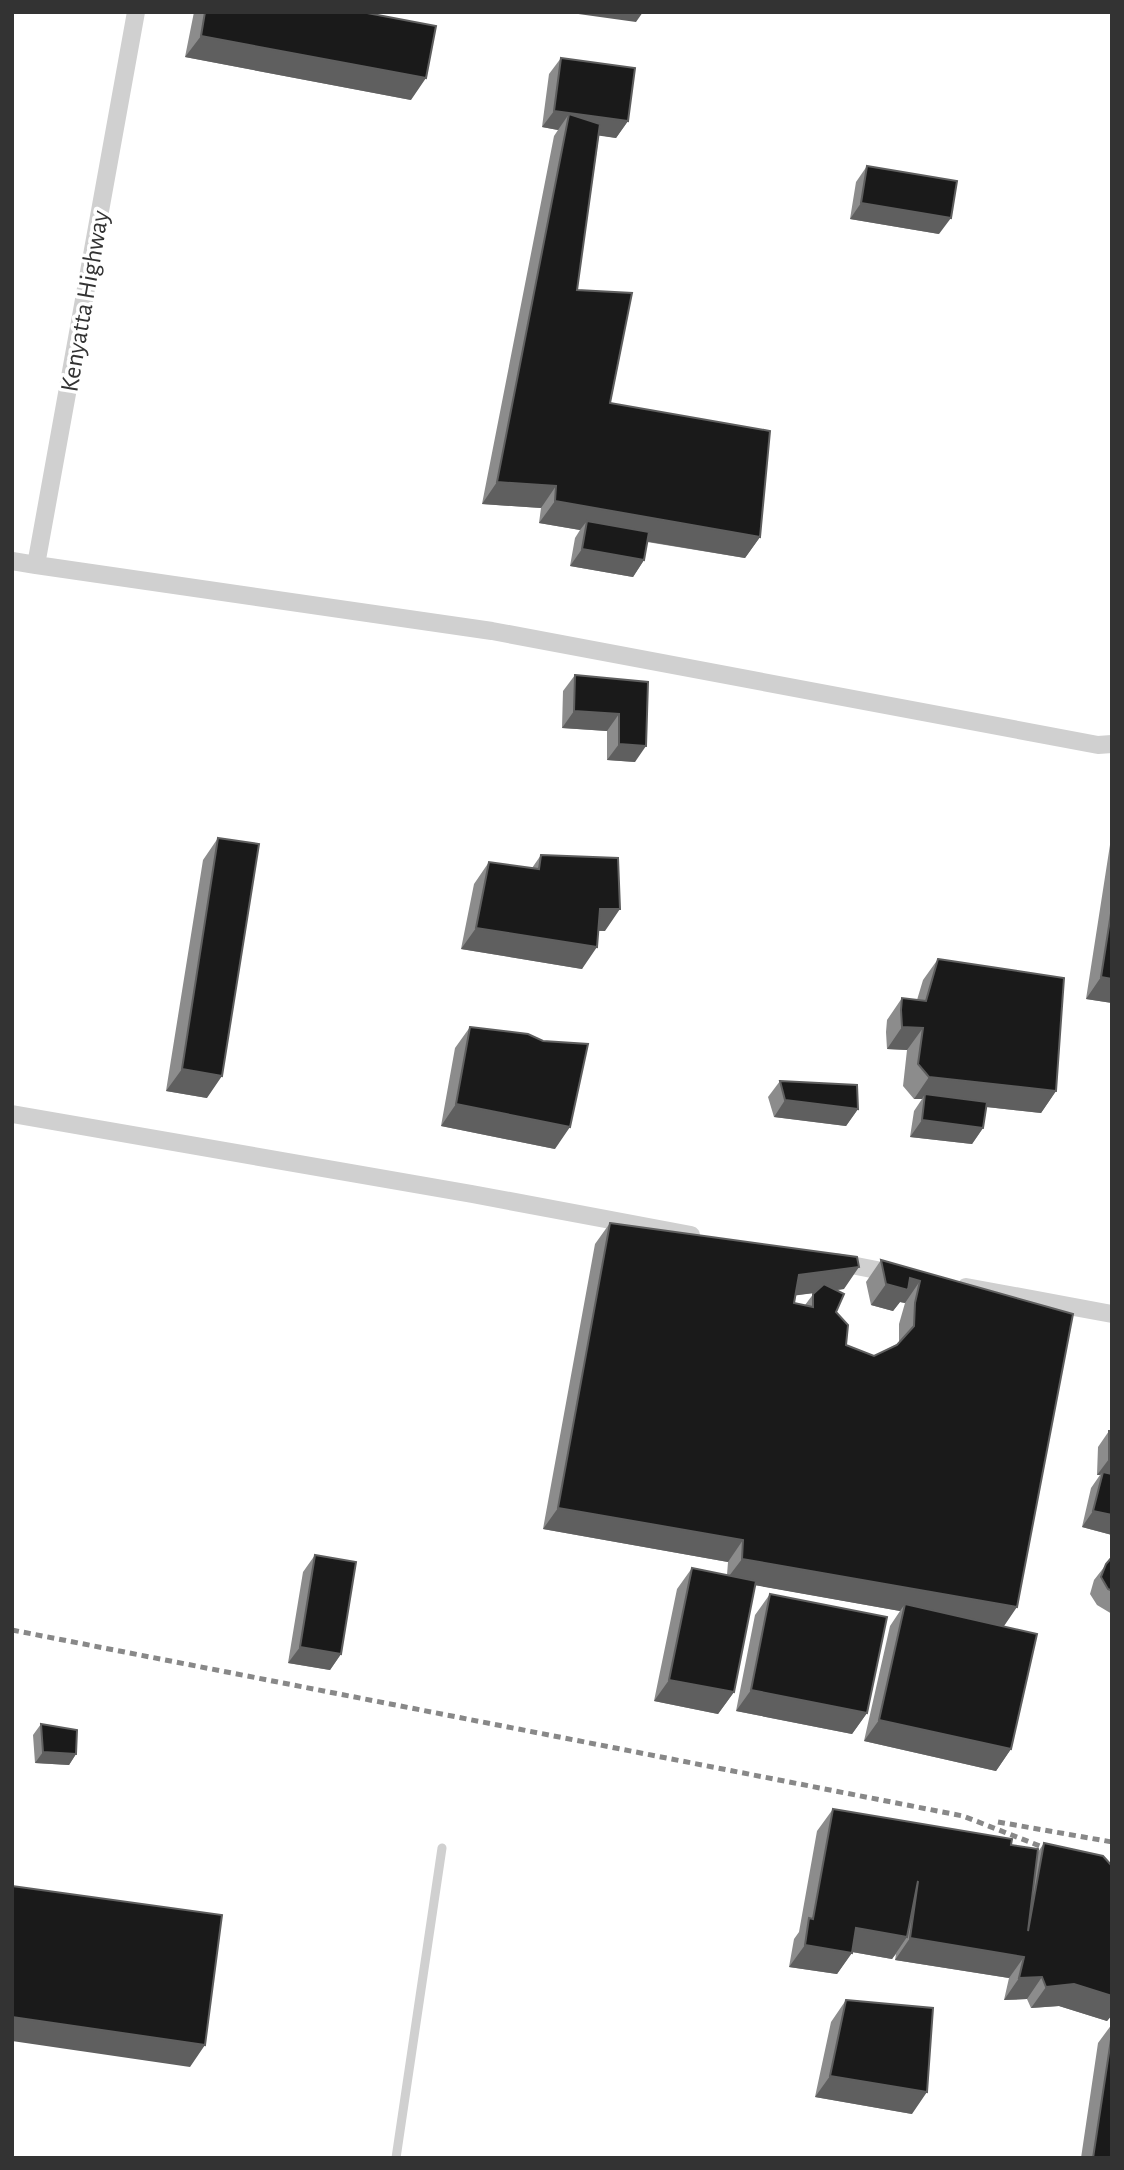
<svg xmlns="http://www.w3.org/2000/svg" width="1124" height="2170" font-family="'Alegreya Sans',sans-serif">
<rect width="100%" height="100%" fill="#fff"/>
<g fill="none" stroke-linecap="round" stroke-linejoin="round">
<!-- service -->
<path stroke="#d0d0d0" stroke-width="9" d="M396 2158 442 1848"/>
<!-- minor -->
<path stroke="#d0d0d0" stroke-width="18" d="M12 561 36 565 136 12
M36 565 492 631 1098 745 1112 744
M12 1114 472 1194 691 1235
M836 1262 897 1274
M966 1287 1112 1314"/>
<!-- rail -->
<path stroke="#888" stroke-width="5" stroke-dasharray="7 5" stroke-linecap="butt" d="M12 1630 963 1816 1045 1848 1057 1856
M998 1822 1112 1842"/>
</g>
<!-- wall -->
<path fill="#8c8c8c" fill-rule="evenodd" d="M194 12H362L411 100 185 57Z
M561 58 628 121 616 138 599 135 577 290 610 403 760 537 745 558 647 542 644 560 633 577 570 566 575 538 580 530 539 523 541 508 482 504 554 136 558 130 542 127 549 74Z
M867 166 939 234 850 219 856 182Z
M575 675 648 682 635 762 607 760V731L562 728 563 691Z
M1112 832V1003L1086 999Z
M218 838 207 1098 166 1091 203 860Z
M541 855 605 931H599L582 969 461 949 474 884 489 862 532 868Z
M938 959 1056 1091 1041 1113 986 1107 983 1128 972 1144 910 1137 914 1111 922 1099H914L903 1086 907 1050 887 1049 886 1032 887 1020 902 998 917 1000 923 980Z
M470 1027 555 1149 441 1126 455 1048Z
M780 1081 858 1109 846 1126 774 1117 768 1097Z
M610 1223 844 1289 836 1290V1312L846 1345 874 1356 899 1343V1324L905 1303 900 1302 893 1311 871 1305 866 1282 881 1260 1073 1314 1003 1626 1011 1749 996 1771 864 1741 890 1626 900 1611 755 1585 734 1692 718 1714 654 1701 677 1589 692 1568 727 1575 728 1562 543 1529 595 1244ZM814 1293 805 1305 794 1303 796 1295Z
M1109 1431H1112V1535L1082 1527 1091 1488 1100 1475H1097L1098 1447Z
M315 1555 341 1654 330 1670 288 1663 303 1572Z
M1112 1557V1614L1097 1605 1090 1594 1094 1580Z
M770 1594 867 1713 852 1734 736 1711 755 1615Z
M41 1724 76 1754 69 1765 35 1763 33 1735Z
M833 1809 1011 1845 1038 1852 1044 1843 1112 1866V2015L1107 2021 1059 2006 1031 2008 1027 1999 1004 2000 1009 1978 895 1960 896 1954 892 1959 852 1952 837 1974 789 1967 794 1939 799 1932 817 1831Z
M846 2000 912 2114 815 2097 831 2022Z
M1112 2024V2158H1081L1098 2043Z"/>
<!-- shaded-wall -->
<path fill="#5f5f5f" d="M564 12H643L636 22Z
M201 36 426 78 411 100 185 57Z
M554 111 628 121 616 138 566 131 569 114 558 130 542 127Z
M861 203 951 218 939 234 850 219Z
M497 482 556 486 541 508 482 504Z
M555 501 760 537 745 558 585 531 587 521 580 530 539 523Z
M582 549 644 560 633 577 570 566Z
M574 711 619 714 607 731 562 728Z
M619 744 646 746 635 762 607 760Z
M600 909H620L605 931 585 930Z
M476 928 597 947 582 969 461 949Z
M1101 977 1112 979V1003L1086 999Z
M902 1027 923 1028 907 1050 887 1049Z
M182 1069 222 1076 207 1098 166 1091Z
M929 1077 1056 1091 1041 1113 925 1100V1094L922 1099H914Z
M785 1100 858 1109 846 1126 774 1117Z
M456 1104 570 1127 555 1149 441 1126Z
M922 1120 983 1128 972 1144 910 1137Z
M859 1267 844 1289 784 1297 799 1275Z
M910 1278 920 1281 905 1303 900 1302 893 1311 871 1305 886 1284Z
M1109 1459H1112V1476L1103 1472 1100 1475H1097Z
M558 1508 743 1540 728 1562 543 1529Z
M1093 1511 1112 1515V1535L1082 1527Z
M742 1559 1017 1607 1002 1629 905 1604 900 1611 726 1580Z
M300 1647 341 1654 330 1670 288 1663Z
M669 1680 734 1692 718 1714 654 1701Z
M751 1690 867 1713 852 1734 736 1711Z
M879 1720 1011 1749 996 1771 864 1741Z
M43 1752 76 1754 69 1765 35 1763Z
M856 1928 907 1937 892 1959 841 1950Z
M910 1938 1024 1957 1009 1978 895 1960Z
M805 1945 852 1953 837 1974 789 1967Z
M1042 1977 1027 1999 1004 2000 1019 1978Z
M1074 1984 1112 1996V2015L1107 2021 1059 2006 1031 2008 1046 1987Z
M12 2017 205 2045 190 2067 12 2041Z
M830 2076 927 2092 912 2114 815 2097Z"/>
<!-- building -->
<path fill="#1a1a1a" stroke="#5f5f5f" stroke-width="2" d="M205 12H362L436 26 426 78 201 36Z
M561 58 635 68 628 121 554 111Z
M569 114 600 124 577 290 632 293 610 403 770 431 760 537 555 501 556 486 497 482Z
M867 166 957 181 951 218 861 203Z
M587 521 649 532 644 560 582 549Z
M575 675 648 682 646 746 619 744V714L574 711Z
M218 838 259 844 222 1076 182 1069Z
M541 855 618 858 620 909H600L597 947 476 928 489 862 539 869Z
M1112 907V979L1101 977Z
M938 959 1064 978 1056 1091 929 1077 918 1064 923 1028 902 1027 901 1010 902 998 926 1001Z
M470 1027 528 1034 543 1041 588 1044 570 1127 456 1104Z
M780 1081 857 1085 858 1109 785 1100Z
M925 1094 987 1102 983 1128 922 1120Z
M610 1223 857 1257 859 1267 799 1275 794 1303 813 1307V1294L824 1284 844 1294 836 1312 848 1325 846 1345 874 1356 897 1345 914 1326 915 1303 920 1281 910 1278 908 1290 886 1284 881 1260 1073 1314 1017 1607 742 1559 743 1540 558 1508Z
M1109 1431H1112V1459H1109Z
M1103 1472 1112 1474V1515L1093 1511Z
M315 1555 356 1562 341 1654 300 1647Z
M1112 1557V1591L1108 1589 1101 1577 1106 1564Z
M692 1568 756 1581 734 1692 669 1680Z
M770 1594 887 1617 867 1713 751 1690Z
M905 1604 1037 1634 1011 1749 879 1720Z
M41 1724 77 1730 76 1754 43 1752Z
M833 1809 1012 1839 1011 1845 1038 1849 1028 1931 1044 1843 1103 1856 1112 1866V1996L1074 1984 1046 1987 1042 1977 1019 1978 1024 1957 910 1938 918 1881 907 1937 856 1928 852 1953 805 1945 809 1918 813 1919Z
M12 1886 222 1915 205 2045 12 2017Z
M846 2000 933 2008 927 2092 830 2076Z
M1112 2033V2158H1093Z"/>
<g text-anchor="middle" stroke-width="7" stroke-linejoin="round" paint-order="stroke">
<!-- street labels -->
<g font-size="26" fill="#333" stroke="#fff">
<text transform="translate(84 301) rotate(-80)" y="9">Kenyatta Highway</text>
</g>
</g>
<!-- border -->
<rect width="1124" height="2170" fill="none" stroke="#333333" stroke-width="28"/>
</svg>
